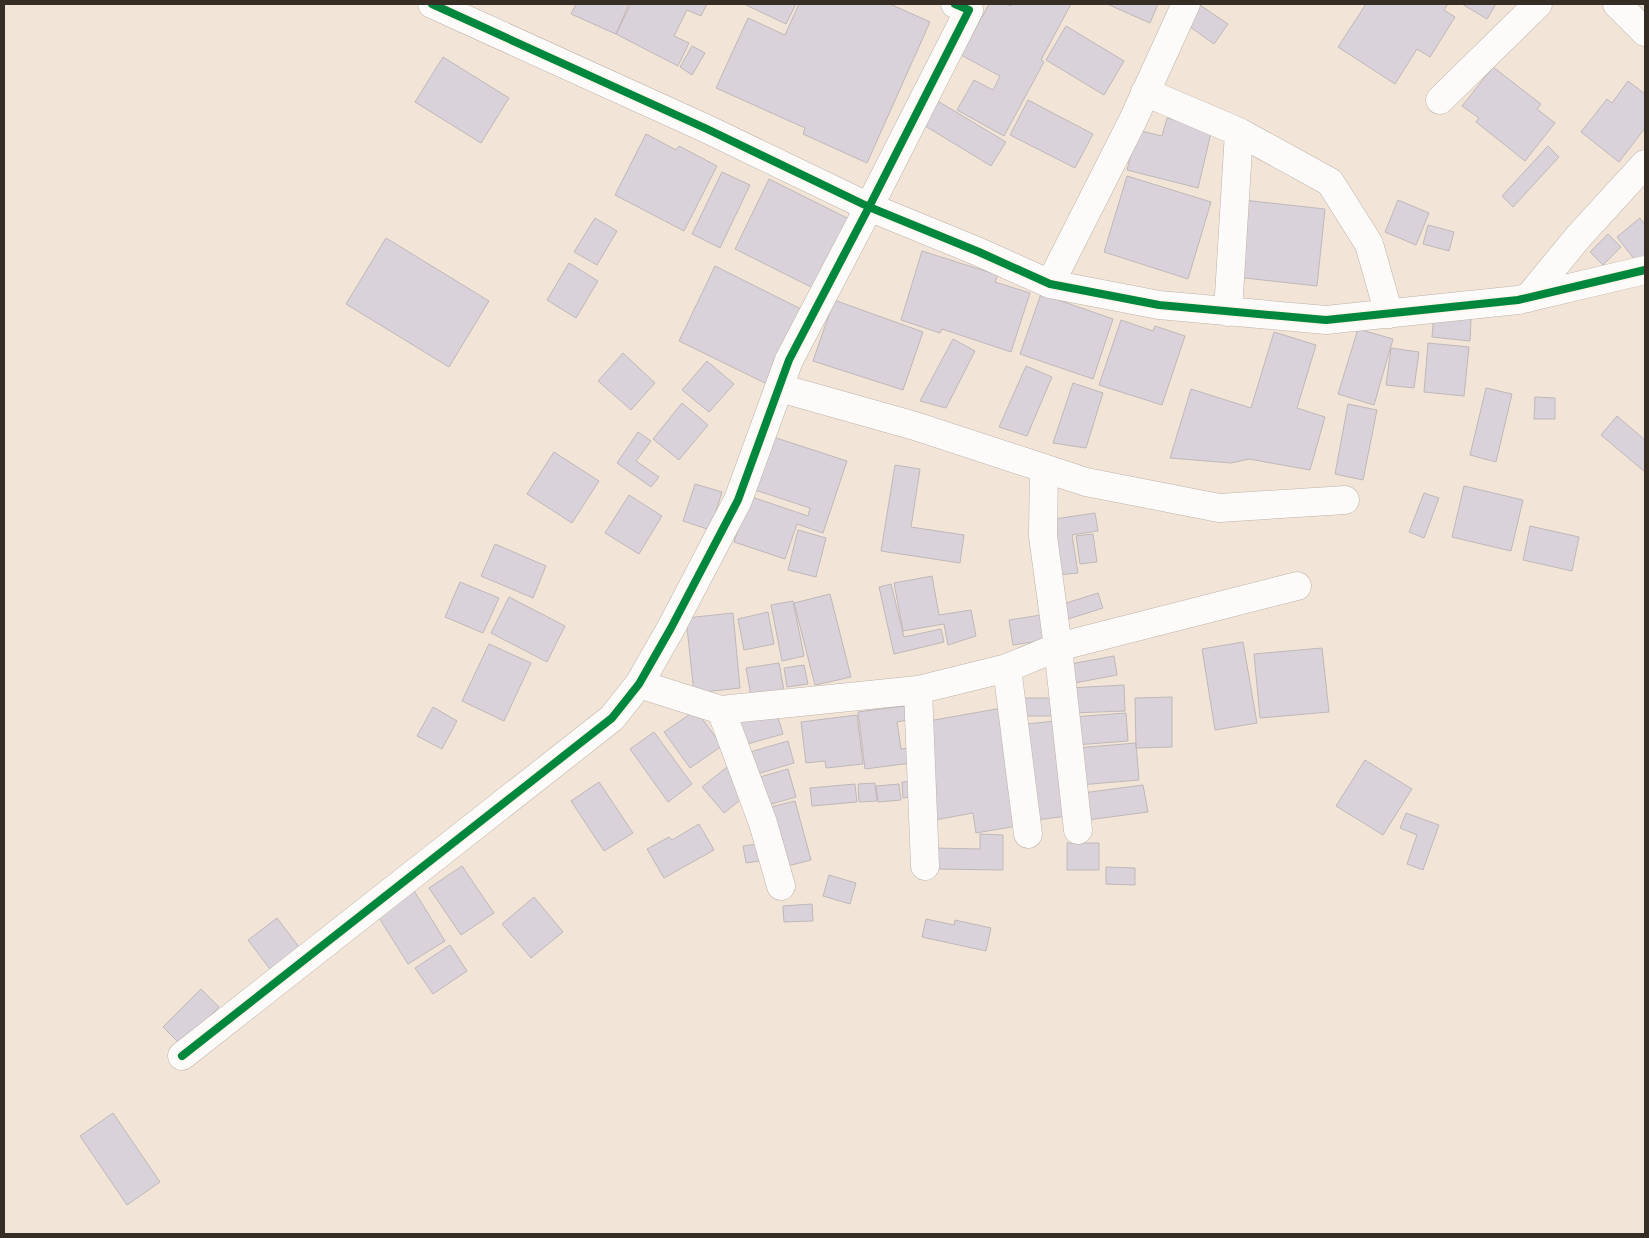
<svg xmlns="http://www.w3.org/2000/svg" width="1649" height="1238" font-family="Manrope,sans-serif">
<rect width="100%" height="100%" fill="#f2e5d8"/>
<!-- building -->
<path fill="#dad2da" stroke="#bfb8b8" d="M576 4H629L616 34 571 14Z
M631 4H707L701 16 687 10 674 36 689 43 678 66 616 34Z
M744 4H796L786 24Z
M799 4H890L930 22 867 163 803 134 805 128 716 88 748 18 785 35Z
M989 4H1006L1011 6 1012 4H1071L1041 60 1044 62 1004 136 957 110 974 80 993 90 1000 76 961 55Z
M1107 4H1158L1150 23Z
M1366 4H1448L1444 10 1455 17 1430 57 1417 49 1395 84 1338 47Z
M1462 4H1496L1487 19Z
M1200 5 1228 24 1214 44 1186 24Z
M1066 26 1124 61 1104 95 1046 60Z
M692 46 705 53 692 75 680 67Z
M443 57 509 98 481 143 415 102Z
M1493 67 1541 104 1537 109 1555 123 1525 161 1476 122 1479 118 1462 106Z
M1628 81 1645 94V128L1619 162 1581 132 1607 99 1612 103Z
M936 100 1006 142 991 166 922 124Z
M1028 100 1093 134 1075 168 1010 135Z
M1167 118 1212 129 1198 188 1127 170 1137 130 1162 136Z
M646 134 676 150 679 146 717 166 684 231 615 195Z
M1548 146 1559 157 1513 207 1502 196Z
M722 172 750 185 720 248 692 234Z
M1127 176 1211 202 1188 279 1104 252Z
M769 179 849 219 815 289 735 249Z
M1243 200 1325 209 1317 286 1236 277Z
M1398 200 1429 213 1416 245 1385 232Z
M595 218 617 231 597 265 574 252Z
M1640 218 1645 225V258L1638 264 1617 237Z
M1428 225 1454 232 1449 251 1423 244Z
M1608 234 1621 247 1603 265 1590 252Z
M386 238 489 301 449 367 346 304Z
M922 251 998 275 995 282 1030 293 1011 352 942 329 940 333 901 320Z
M569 263 598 281 576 318 547 300Z
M715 266 803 310 767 384 679 341Z
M1041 294 1113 319 1093 379 1020 354Z
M834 300 923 332 903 390 813 361Z
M1434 314 1471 318 1470 341 1432 337Z
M1121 320 1153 331 1155 326 1185 336 1162 405 1099 385Z
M1358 329 1393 339 1374 405 1338 394Z
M1274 332 1316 345 1297 408 1325 417 1310 470 1249 459 1231 463 1170 458 1191 389 1251 408Z
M953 339 975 351 946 408 920 401Z
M1428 343 1469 347 1464 396 1424 392Z
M1391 348 1419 352 1414 388 1386 385Z
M623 353 655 383 631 410 598 381Z
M707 361 734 384 709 412 682 390Z
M1026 366 1052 377 1027 436 999 427Z
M1073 383 1103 393 1086 448 1053 443Z
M1486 388 1512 394 1496 462 1470 455Z
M1535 397 1555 398V419H1534Z
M682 403 708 425 679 460 653 439Z
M1348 404 1377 410 1363 480 1335 474Z
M1617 416 1645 440V472L1601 435Z
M638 432 651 441 636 461 659 477 651 487 617 463Z
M770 436 847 461 823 533 797 524 785 559 734 542 749 496 808 516 810 508 752 489Z
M554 452 599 481 572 523 527 494Z
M895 465 920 469 911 527 964 535 960 563 881 551Z
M695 484 722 492 710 530 683 521Z
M1464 486 1523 500 1511 551 1452 537Z
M1424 493 1439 498 1424 538 1409 532Z
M629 495 662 516 639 554 605 533Z
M1095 513 1098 531 1072 535 1078 573 1057 575 1048 520Z
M1530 526 1579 537 1572 571 1523 560Z
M798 530 826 538 816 577 788 570Z
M1093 534 1097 562 1080 564 1076 536Z
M495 544 546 566 533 598 481 576Z
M932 576 939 615 971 610 976 636 948 645 944 624 903 631 894 583Z
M460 582 499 598 483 633 445 617Z
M891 584 904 637 941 629 944 642 894 654 879 587Z
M1098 593 1103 608 1062 621 1057 606Z
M830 594 851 677 815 685 794 603Z
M509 597 565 626 547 662 491 633Z
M793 601 804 656 782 661 771 605Z
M768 612 774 644 744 650 738 619Z
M733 613 740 688 694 693 686 618Z
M1041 615 1045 640 1013 645 1009 620Z
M1243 642 1257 723 1215 730 1202 649Z
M489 644 531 663 504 721 462 701Z
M1322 648 1329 712 1260 718 1254 654Z
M1114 656 1117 675 1069 684 1065 665Z
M779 663 785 696 752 702 746 668Z
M804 665 808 684 787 687 784 668Z
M1124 685 1125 711 1071 713 1069 688Z
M1172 697V747L1136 748 1135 698Z
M1020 698H1052V716H1020Z
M904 706 907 720 897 722 901 749 917 747 919 762 865 769 858 712Z
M433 707 457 721 442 749 417 736Z
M775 708 783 734 740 746 733 720Z
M1002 708 1023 825 976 833 973 813 935 820 923 722Z
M696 710 722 746 690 768 664 732Z
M1126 713 1128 741 1075 745 1073 717Z
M857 715 863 764 826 768 825 761 806 763 801 722Z
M1055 721 1067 816 1029 821 1017 725Z
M654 732 692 784 668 802 630 749Z
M788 741 794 763 757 774 750 752Z
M1136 743 1139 780 1079 785 1076 748Z
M1365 760 1412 789 1383 835 1336 806Z
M727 767 749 793 724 813 702 787Z
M788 769 796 797 761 807 753 779Z
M914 781 916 796 903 798 902 782Z
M599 782 633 833 604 851 571 801Z
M875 783 877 801 859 802 858 784Z
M855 784 857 802 812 806 810 788Z
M899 784 901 800 878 802 876 786Z
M1143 785 1148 812 1087 820 1083 793Z
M795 801 811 860 780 868 763 809Z
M1406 813 1439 825 1423 870 1407 864 1417 835 1400 828Z
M699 824 714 850 664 878 647 849 669 837 672 840Z
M980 834 1003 835V870L934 869V848L980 849Z
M764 843 767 860 746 863 743 846Z
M1067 843H1099V870H1067Z
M462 866 494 913 461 935 429 888Z
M1106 867 1135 868V885L1106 884Z
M829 875 856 883 850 904 823 896Z
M413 889 445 941 408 964 376 913Z
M534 897 563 932 531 958 502 924Z
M812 904 813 921 784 922 783 906Z
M277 918 299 947 270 969 248 940Z
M926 919 954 925 955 920 991 928 986 951 922 937Z
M450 945 467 971 433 994 415 968Z
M201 989 219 1007 181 1045 163 1027Z
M113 1113 160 1182 127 1205 80 1136Z"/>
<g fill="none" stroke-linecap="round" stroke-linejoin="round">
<defs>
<path id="street" d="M955 4 969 10 869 207 979 252 1050 284 1159 305 1326 320 1518 300 1645 270
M1617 4 1645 32
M1145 92 1239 132 1330 182 1369 244 1389 314
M1440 100 1538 4
M1050 284 1133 120 1186 4
M1528 298 1579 236 1645 164
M1228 312 1239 132
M780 388 915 426 1086 482 1219 508 1345 500
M1007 668 1028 834
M639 684 721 710 918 690
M721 710 763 823 781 886
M1078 830 1058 647 1297 586
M925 866 918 690 1007 668 1058 647 1043 536 1044 469
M182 1056 612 718 639 684 671 628 738 500 789 360 869 207 707 129 432 4"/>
</defs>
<!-- street casing -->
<use href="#street" stroke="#bcb2a9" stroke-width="29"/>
<!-- street -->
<use href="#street" stroke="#fdfbf9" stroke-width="28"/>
<defs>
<path id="cycleway" d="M955 4 969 10 869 207 979 252 1050 284 1159 305 1326 320 1518 300 1645 270
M182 1056 612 718 639 684 671 628 738 500 789 360 869 207 707 129 432 4"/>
</defs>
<!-- cycleway casing -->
<use href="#cycleway" stroke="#fef5eb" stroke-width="11"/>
<!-- cycleway -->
<use href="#cycleway" stroke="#00873e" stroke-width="8"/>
</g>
<!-- border -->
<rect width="1649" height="1238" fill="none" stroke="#362d24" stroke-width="10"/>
</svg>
